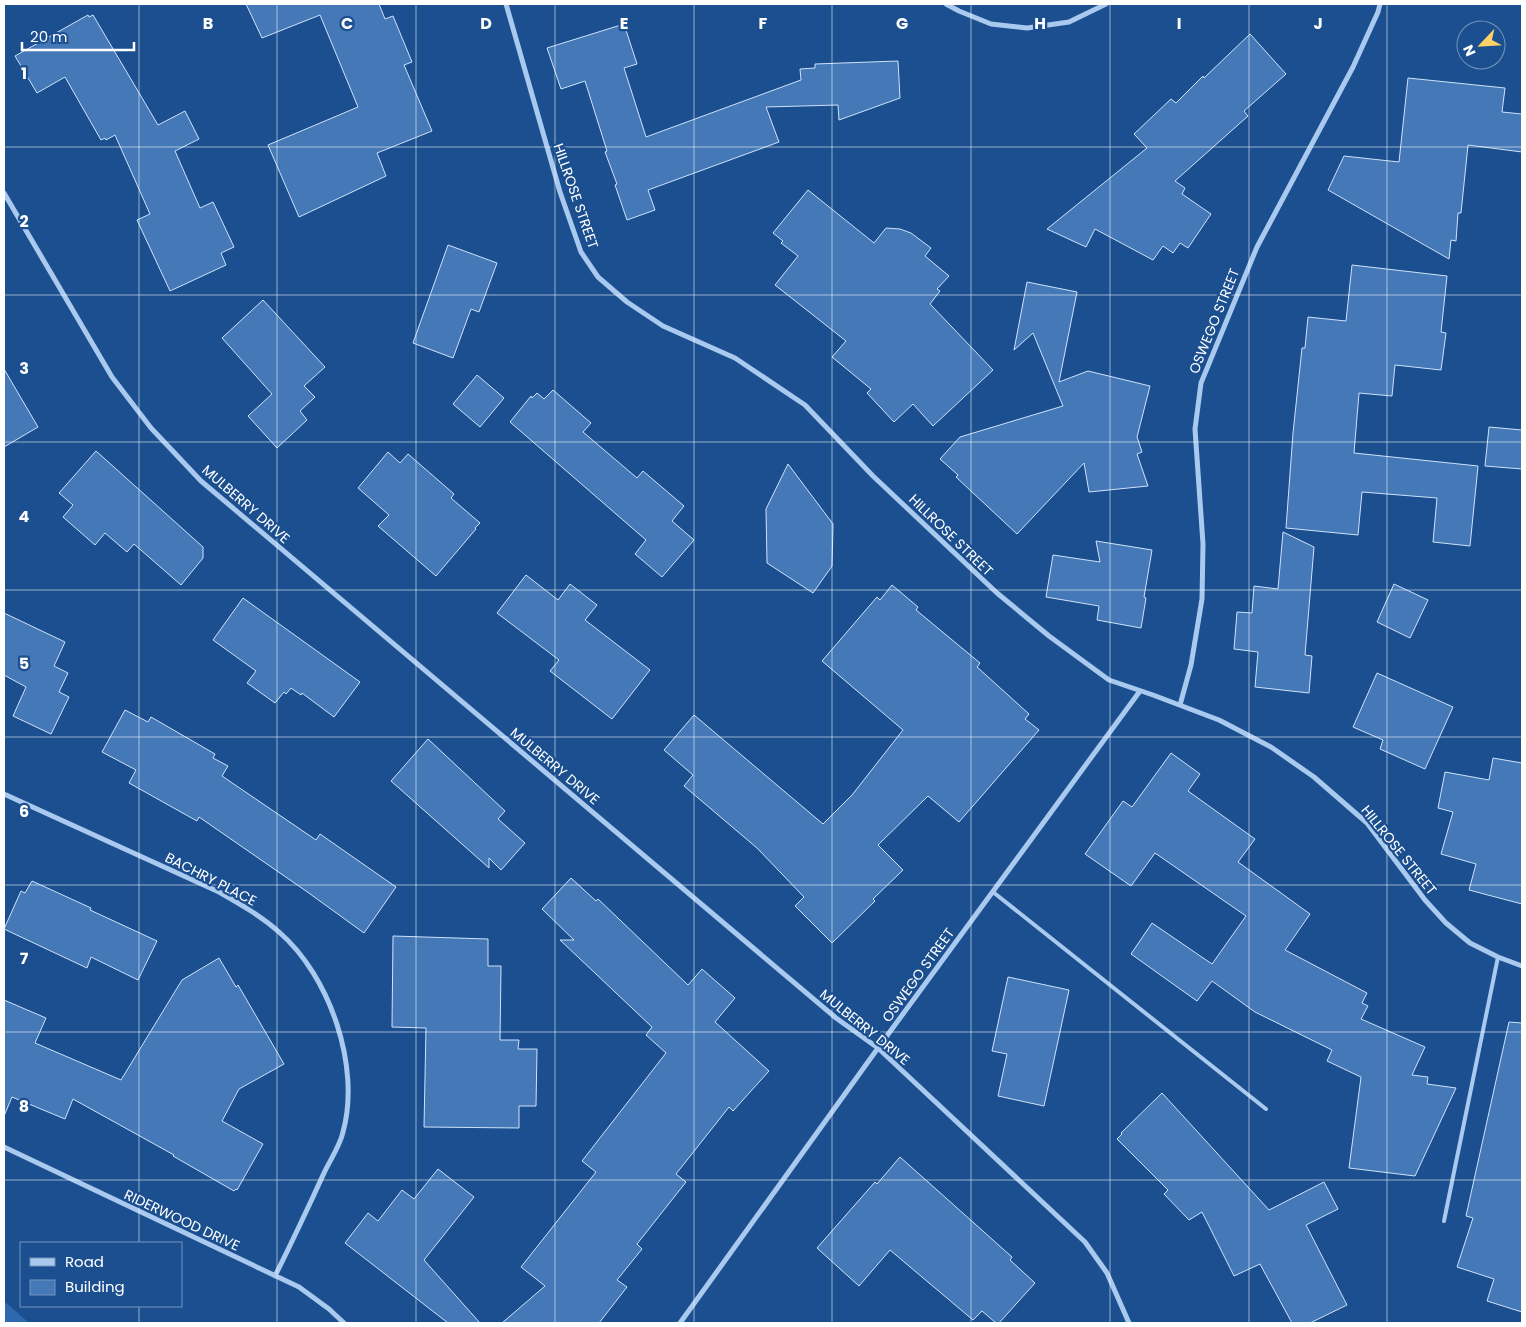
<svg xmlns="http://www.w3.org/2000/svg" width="1526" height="1327" font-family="Poppins,sans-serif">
<rect width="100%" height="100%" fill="#1b4f8f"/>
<!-- green -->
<path fill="#2e69ad" d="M4 1301 29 1323H4Z"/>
<!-- building -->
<path fill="#4478b7" stroke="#cfe3fa" d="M246 4H379L385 19 393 16 412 62 404 65 432 131 377 153 386 176 299 217 268 145 358 107 320 15 262 38Z
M88 15 89 17 93 15 158 125 185 111 199 139 175 151 200 208 213 202 234 247 221 253 226 265 170 291 137 220 150 214 115 135 106 140 105 138 101 140 65 77 37 93 15 56Z
M624 24 637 64 624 68 646 137 801 80 800 69 815 68V64L898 61 900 98 839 120 838 105 766 107 779 142 648 190 655 210 627 220 615 185 617 184 605 152 607 151 585 81 561 89 547 48Z
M1250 34 1286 74 1244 111 1248 116 1175 181 1185 188 1182 194 1211 214 1188 248 1180 243 1173 253 1163 246 1153 260 1095 229 1086 247 1047 229 1147 148 1134 134 1171 99 1176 103 1203 76 1204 78Z
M1408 78 1505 88 1502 112 1522 114V152L1468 145 1461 213H1458L1456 241 1451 240 1449 259 1328 190 1344 156 1399 162Z
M808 190 874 243 886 228 900 229 911 233 931 248 925 256 949 276 937 289 940 291 930 304 993 370 933 426 913 404 894 422 867 393 871 389 832 357 846 341 775 285 798 256 781 243 783 241 773 233Z
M448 245 497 263 479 312 471 309 453 358 413 343Z
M1352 265 1447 276 1441 332 1446 333 1441 370 1395 365 1392 396 1359 393 1354 453 1478 466 1470 546 1433 542 1437 498 1362 492 1358 535 1286 528 1293 433 1302 348H1305L1308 317 1346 321Z
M1027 282 1077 292 1059 382 1088 371 1150 386 1137 437 1142 452 1137 454 1148 486 1089 492 1084 463 1017 534 956 477 958 475 940 459 960 437 1063 406 1033 333 1014 350Z
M263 300 325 367 304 386 315 397 300 411 307 420 277 448 248 416 272 394 222 338Z
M4 369 38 427 4 447Z
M477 375 504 398 480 427 453 404Z
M553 390 591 423 583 432 637 478 643 471 684 506 672 521 694 540 662 577 635 554 646 540 510 422 531 396 532 398 537 393 544 399Z
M1489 427 1522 430V469L1485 466Z
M96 451 203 547V558L181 585 134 544 127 552 105 533 95 545 63 517 73 505 59 493Z
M388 452 400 463 408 454 454 494 451 498 480 523 475 528 476 529 436 576 378 526 389 515 358 488Z
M788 464 833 524 832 566 813 593 767 563 766 509Z
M1283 532 1314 547 1305 655 1312 656 1309 693 1255 687 1258 652 1234 649 1237 612 1252 613 1254 586 1278 589Z
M1096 541 1152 550 1144 597 1146 598 1141 628 1097 620 1099 606 1046 597 1053 555 1100 562Z
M526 575 558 600 570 584 597 605 585 620 650 670 612 719 550 671 559 660 497 613Z
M1394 584 1428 600 1410 638 1377 622Z
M892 585 918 607 916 610 980 663 977 667 1029 714 1025 719 1039 730 959 822 928 796 878 845 903 870 873 899 875 901 832 943 795 906 804 897 757 848 684 786 693 775 664 750 694 715 823 824 852 795 903 730 822 661 877 597 880 600Z
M243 598 360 682 334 717 302 693 301 695 291 688 286 694 284 692 275 703 247 683 256 671 213 640Z
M4 613 65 642 54 666 68 673 59 692 69 697 51 734 13 716 26 687 4 675Z
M1377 673 1453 707 1425 769 1380 749 1383 740 1353 727Z
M125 710 148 722 151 717 215 754 213 758 228 766 222 776 316 840 320 834 396 887 364 933 306 891 199 817 197 821 129 783 136 770 102 752Z
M428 739 505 811 498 819 525 843 501 870 489 858V868L391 781Z
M1171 753 1200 774 1188 791 1255 839 1238 862 1310 914 1285 950 1367 993 1362 1003 1368 1006 1361 1019 1425 1047 1412 1075 1428 1077 1427 1084 1456 1088 1415 1176 1349 1168 1361 1077 1327 1061 1332 1050 1255 1012 1212 981 1197 1001 1131 954 1152 923 1212 964 1246 916 1155 853 1131 886 1085 854 1123 801 1132 807Z
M1493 758 1522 763V904L1469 890 1476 864 1441 854 1453 812 1438 808 1445 772 1489 780Z
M571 878 596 901 598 899 688 985 702 969 735 998 715 1022 769 1071 733 1111 729 1107 676 1174 686 1182 637 1244 642 1249 617 1280 627 1287 599 1323H502L545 1286 521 1267 596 1172 582 1161 666 1053 646 1035 652 1027 560 940H574L542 909Z
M32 881 91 908 90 910 157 941 138 980 91 957 87 968 4 929 21 891 25 893Z
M393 936 488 939V966H501L500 1040H519L518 1049H537L536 1106H519V1128L424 1127 426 1028 392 1027Z
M219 958 236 987 238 985 284 1064 239 1089 222 1121 263 1144 237 1190 236 1189 234 1191 173 1156 174 1155 73 1099 65 1119 12 1097 4 1116V1000L46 1018 35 1043 121 1080 182 980Z
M1008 977 1069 990 1044 1106 998 1096 1007 1054 992 1051Z
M1509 1022 1522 1023V1312L1487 1301 1494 1279 1457 1267 1473 1218 1466 1216Z
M1162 1093 1269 1210 1324 1182 1338 1209 1306 1225 1347 1305 1310 1323H1292L1260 1264 1234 1276 1202 1212 1189 1220 1164 1194 1168 1190 1117 1139 1122 1134 1121 1133Z
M900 1157 1012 1257 1010 1260 1035 1283 999 1323H996L982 1311 973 1320 890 1250 859 1286 817 1248 875 1182 877 1184Z
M438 1169 474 1197 424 1260 480 1323H448L345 1243 368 1213 378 1221 402 1190 414 1199Z"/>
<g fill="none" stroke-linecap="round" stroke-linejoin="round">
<!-- service -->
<path stroke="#a9c9ee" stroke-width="4" d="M993 892 1266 1109
M1444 1221 1498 957"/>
<!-- minor -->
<path stroke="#a9c9ee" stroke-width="5" d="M506 4 560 192 581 252 598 277 627 302 663 326 735 358 805 405 873 476 997 593 1049 636 1109 680 1153 695 1219 720 1271 747 1314 777 1367 823 1425 900 1446 923 1470 943 1498 957 1522 966
M946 4 959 11 991 24 1027 28 1069 22 1106 4
M4 193 112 377 151 428 201 481 836 1018 878 1048 1085 1242 1107 1273 1129 1323
M1180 705 1191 665 1202 599 1203 544 1195 429 1201 383 1257 247 1353 67 1378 12 1380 4
M4 794 219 892C240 904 261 916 279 932 330 976 361 1067 343 1132 340 1146 330 1160 324 1173 308 1208 292 1242 275 1276
M4 1147 299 1287 329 1309 344 1323
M680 1323 878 1048 1140 691"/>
</g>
<!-- grid -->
<path fill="none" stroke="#fff" stroke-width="1" stroke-opacity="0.55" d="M139 4V1243M277 4V1323M416 4V1323M555 4V1323M694 4V1323M832 4V1323M971 4V1323M1110 4V1323M1249 4V1323M1387 4V1323M4 147H1522M4 295H1522M4 442H1522M4 590H1522M4 737H1522M4 885H1522M4 1032H1522M4 1180H1522M139 1306V1323"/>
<g text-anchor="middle" stroke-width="4.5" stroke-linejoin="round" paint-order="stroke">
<!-- street labels -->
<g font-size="14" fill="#fff" stroke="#1b4f8f">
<text transform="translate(576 196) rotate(71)" y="5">HILLROSE STREET</text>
<text transform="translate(1214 321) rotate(-68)" y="5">OSWEGO STREET</text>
<text transform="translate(246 504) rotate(41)" y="5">MULBERRY DRIVE</text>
<text transform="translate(951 535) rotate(44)" y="5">HILLROSE STREET</text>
<text transform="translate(555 766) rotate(40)" y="5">MULBERRY DRIVE</text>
<text transform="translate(1399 850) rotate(51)" y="5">HILLROSE STREET</text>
<text transform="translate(211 879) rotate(27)" y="5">BACHRY PLACE</text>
<text transform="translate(918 975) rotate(-54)" y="5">OSWEGO STREET</text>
<text transform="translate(865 1027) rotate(39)" y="5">MULBERRY DRIVE</text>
<text transform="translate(182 1220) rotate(25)" y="5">RIDERWOOD DRIVE</text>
</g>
</g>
<g font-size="16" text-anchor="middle" font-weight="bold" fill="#fff" stroke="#1b4f8f" stroke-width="4.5" stroke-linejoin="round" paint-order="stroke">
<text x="208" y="29">B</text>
<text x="347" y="29">C</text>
<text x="486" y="29">D</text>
<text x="624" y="29">E</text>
<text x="763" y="29">F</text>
<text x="902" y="29">G</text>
<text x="1040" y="29">H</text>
<text x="1179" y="29">I</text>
<text x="1318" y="29">J</text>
<text x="24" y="79">1</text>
<text x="24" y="227">2</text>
<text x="24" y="374">3</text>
<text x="24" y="522">4</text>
<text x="24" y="669">5</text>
<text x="24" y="817">6</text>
<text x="24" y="964">7</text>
<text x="24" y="1112">8</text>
</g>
<!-- border -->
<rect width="1526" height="1327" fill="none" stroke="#ffffff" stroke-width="10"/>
<!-- legend -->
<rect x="20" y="1242" width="162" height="65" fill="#1b4f8f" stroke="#7695bc"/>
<rect x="30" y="1258" width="25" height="8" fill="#a9c9ee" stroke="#7695bc"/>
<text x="65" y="1267" font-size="15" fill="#ffffff">Road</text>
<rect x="30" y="1280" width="25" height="15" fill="#4478b7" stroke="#7695bc"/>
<text x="65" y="1292" font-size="15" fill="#ffffff">Building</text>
<!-- north arrow -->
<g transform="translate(1481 45) rotate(245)"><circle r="24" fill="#1b4f8f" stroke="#7695bc"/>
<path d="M0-4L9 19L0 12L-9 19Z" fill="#ffd166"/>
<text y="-8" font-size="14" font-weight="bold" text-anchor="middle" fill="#ffffff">N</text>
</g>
<!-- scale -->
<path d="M22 42v8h112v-8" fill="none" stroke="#ffffff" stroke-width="2.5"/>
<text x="30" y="42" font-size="15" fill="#ffffff" stroke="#1b4f8f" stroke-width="4" paint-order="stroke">20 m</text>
</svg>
